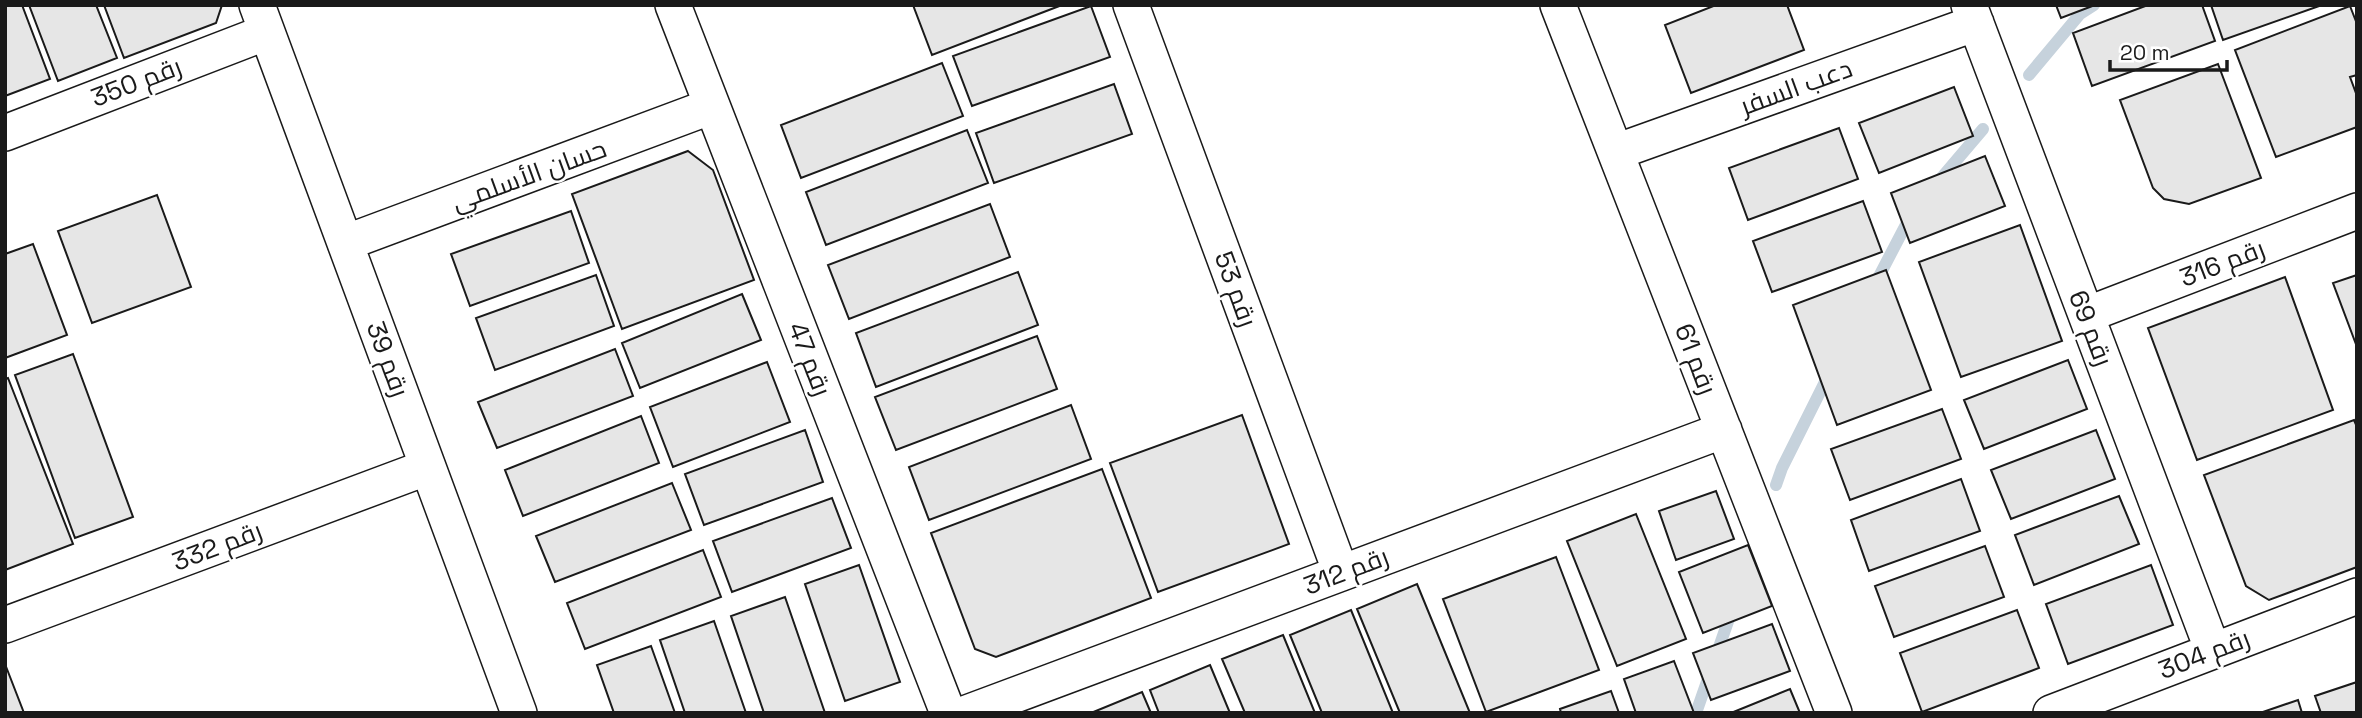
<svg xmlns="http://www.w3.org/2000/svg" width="2362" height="718" font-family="'Space Grotesk',Cairo,sans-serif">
<rect width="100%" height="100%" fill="#fff"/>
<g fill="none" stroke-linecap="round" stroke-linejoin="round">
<!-- stream -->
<path stroke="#c6d2dc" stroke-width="12" d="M2029 75 2080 14 2094 5
M1938 182 1983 129
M1874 286 1911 215
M1776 485 1782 468 1829 374
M1696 713 1732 610"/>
</g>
<!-- building -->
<path fill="#e6e6e6" stroke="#1a1a1a" stroke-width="2" d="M5 5H22L50 79 5 96Z
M29 5H96L117 58 58 81Z
M104 5H222L216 23 124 58Z
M913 5H1062L932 55Z
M1716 5H1787L1804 50 1691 93 1665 25Z
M2056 5H2095L2061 18Z
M2148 5H2202L2215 41 2092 86 2073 33Z
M2211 5H2322L2223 40Z
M1091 6 1110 57 972 106 953 56Z
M2350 6 2357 24V75L2350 77 2357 96V127L2276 157 2235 50Z
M942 63 963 116 801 178 781 125Z
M2218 64 2261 178 2189 204 2164 199 2153 188 2120 100Z
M1114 84 1132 134 994 183 976 133Z
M1954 87 1973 136 1879 173 1859 123Z
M1839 128 1858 179 1748 220 1729 168Z
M967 130 988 183 826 245 806 192Z
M688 151 713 170 754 280 622 329 572 194Z
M1985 156 2005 206 1910 243 1891 193Z
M157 195 191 287 92 323 58 231Z
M1863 201 1882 252 1772 292 1753 241Z
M990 204 1010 257 849 319 828 265Z
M571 211 589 263 470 306 451 254Z
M2020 225 2062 341 1961 377 1919 262Z
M33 244 67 335 5 358V254Z
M1886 270 1931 390 1837 425 1793 305Z
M1018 272 1038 325 876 387 856 333Z
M596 275 614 326 495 370 476 318Z
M2357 275V347L2333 283Z
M2285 277 2333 410 2197 460 2148 328Z
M742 294 761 340 640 388 622 343Z
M1037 336 1057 389 896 450 875 397Z
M615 349 633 396 497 448 478 402Z
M73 354 133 517 75 538 15 375Z
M2068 360 2087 409 1984 449 1964 400Z
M767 362 790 422 673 467 650 407Z
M8 378 73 544 5 570V379Z
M1071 405 1091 459 929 520 909 467Z
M1942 409 1961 459 1850 500 1831 449Z
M1242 415 1289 544 1158 592 1110 463Z
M641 416 659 463 523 516 505 470Z
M2354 420 2357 427V567L2269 600 2246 586 2204 475Z
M805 430 823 482 704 525 685 474Z
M2096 430 2115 479 2011 519 1991 470Z
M1102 469 1151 598 996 657 975 649 931 533Z
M1961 479 1980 531 1869 571 1851 520Z
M672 483 691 530 555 582 536 536Z
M1716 491 1734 539 1676 560 1659 511Z
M2119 496 2139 544 2034 585 2015 535Z
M832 498 851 548 732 592 713 541Z
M1636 514 1686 639 1617 666 1567 541Z
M1748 545 1772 606 1703 633 1679 572Z
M1985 546 2004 597 1894 637 1875 586Z
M703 550 721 597 585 649 567 603Z
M1556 557 1599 670 1486 712 1443 599Z
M859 565 900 682 845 701 805 584Z
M2151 565 2173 625 2068 664 2046 604Z
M1417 584 1470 713H1400L1357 609Z
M785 597 825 713H764L731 616Z
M1351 610 1393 713H1322L1290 635Z
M2017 610 2039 668 1922 712 1900 653Z
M714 621 746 713H685L660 640Z
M1772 624 1790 671 1711 700 1693 653Z
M1283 635 1315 713H1245L1222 659Z
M651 646 675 713H614L597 665Z
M1674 661 1694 713H1636L1624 679Z
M5 664 24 713H5Z
M1210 665 1230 713H1159L1150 690Z
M2357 682V713H2321L2315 696Z
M1790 689 1800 713H1731Z
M1611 691 1619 713H1561L1560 709Z
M1142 692 1151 713H1091Z
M2298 700 2302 713H2260Z"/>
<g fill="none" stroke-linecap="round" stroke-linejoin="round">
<defs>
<path id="minor" d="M257 5 519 713
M673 5 948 713
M1131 5 1341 573
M1558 5 1834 713
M1969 5 2213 651
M5 133 267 32
M1616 152 1976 23
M345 243 712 106
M2086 315 2357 211
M5 625 428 467
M967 713 1724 430
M2051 713 2357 596"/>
</defs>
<!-- minor casing -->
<use href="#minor" stroke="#1a1a1a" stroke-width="38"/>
<!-- minor -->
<use href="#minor" stroke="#fff" stroke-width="35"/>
</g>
<g text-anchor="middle" stroke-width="5" stroke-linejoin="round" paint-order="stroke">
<!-- street labels -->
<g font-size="26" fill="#1a1a1a" stroke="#fff">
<text transform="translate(136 82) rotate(-21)" y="9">رقم 350</text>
<text transform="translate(1796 87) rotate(-20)" y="9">دعب السفر</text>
<text transform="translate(529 175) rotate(-20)" y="9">حسان الأسلمي</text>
<text transform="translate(2222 263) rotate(-21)" y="9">رقم 316</text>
<text transform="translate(1236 289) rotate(70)" y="9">رقم 53</text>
<text transform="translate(2091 328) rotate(69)" y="9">رقم 69</text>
<text transform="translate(388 359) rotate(70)" y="9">رقم 39</text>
<text transform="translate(810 359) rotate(69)" y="9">رقم 47</text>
<text transform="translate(1696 359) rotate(69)" y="9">رقم 61</text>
<text transform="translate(217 546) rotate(-21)" y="9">رقم 332</text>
<text transform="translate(1346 571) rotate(-21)" y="9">رقم 312</text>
<text transform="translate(2204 654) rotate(-21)" y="9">رقم 304</text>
</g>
</g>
<!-- border -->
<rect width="2362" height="718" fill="none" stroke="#1a1a1a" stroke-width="14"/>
<!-- scale -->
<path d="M2110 60v10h117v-10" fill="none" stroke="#1a1a1a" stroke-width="3.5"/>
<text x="2120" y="60" font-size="21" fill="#1a1a1a" stroke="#ffffff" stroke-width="5" paint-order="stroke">20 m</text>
</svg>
